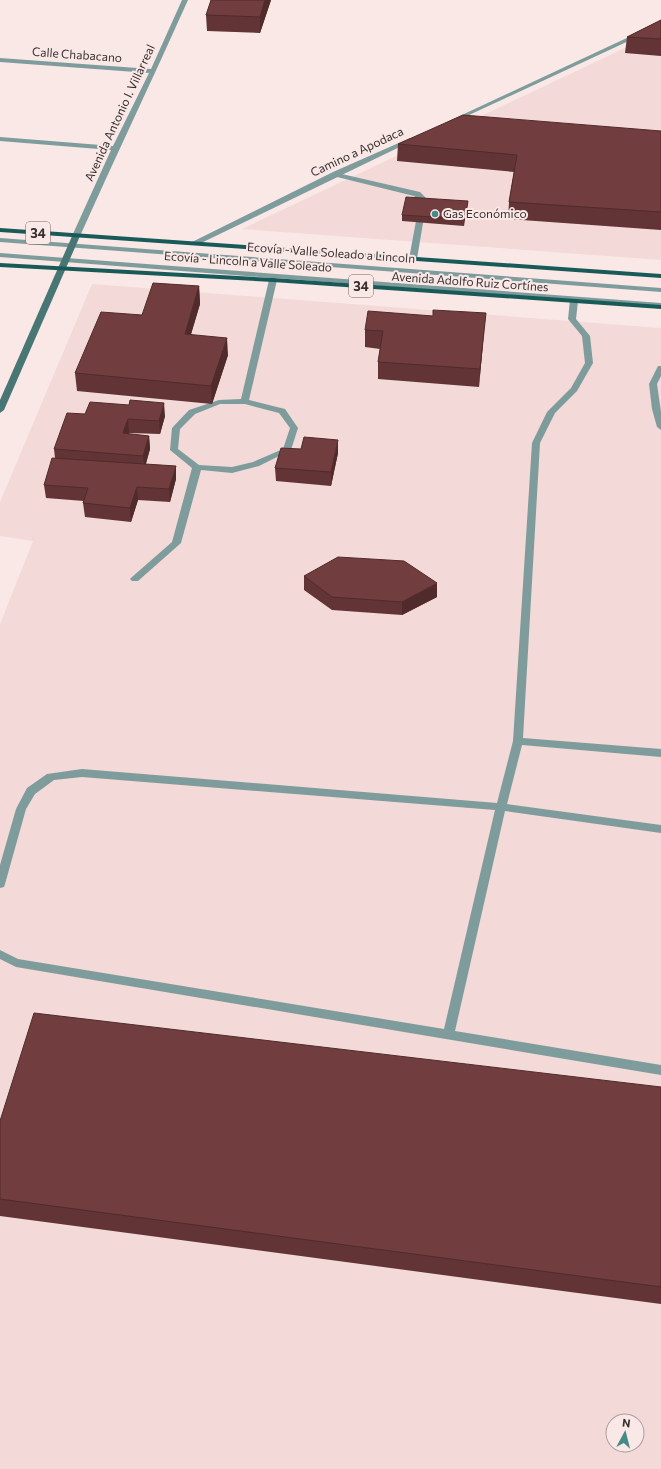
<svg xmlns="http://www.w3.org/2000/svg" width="661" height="1469" font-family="Commissioner,sans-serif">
<rect width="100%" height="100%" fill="#fae8e7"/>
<!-- built -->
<path fill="#f3d9d8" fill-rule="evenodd" d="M661 31V260L242 229Z
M92 284 661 328V1469H0V624L33 541 0 536V502ZM613 1421H637V1445H613Z"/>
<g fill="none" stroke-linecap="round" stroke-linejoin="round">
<!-- lane -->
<path fill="#7e9c9b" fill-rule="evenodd" d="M333 172 420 192 428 200 427 205 423 207H420V201L414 196 333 176Z
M416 221H422L423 223 417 259 413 261 409 259Z
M0 238 661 288V292L0 242Z
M0 253 661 303V307L578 301 576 319 590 336 593 363 577 391 555 413 540 443 523 738 661 749V757L522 745 507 804 661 825V833L505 811 455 1031 661 1065V1075L16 967 0 959V950L18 959 444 1029 495 810 82 777 54 780 35 794 26 809 5 884 4 887 0 888V865L16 809 27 788 47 774 82 769 497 803 513 741 532 443 547 412 571 388 585 363 582 336 568 319 570 300 275 278 277 280 249 400 285 409 298 428 291 450 259 466 232 473 201 470 181 543 138 581H132L130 579 132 577 172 542 192 468 170 450 172 428 189 410 219 400 241 399 269 280 272 278 0 257ZM220 404H245L279 413 290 428 283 449 253 462 232 467 199 465 178 449 180 429 195 414Z
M658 366H661V376L657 384 661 412V430L657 427 652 409 649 384Z"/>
<!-- street -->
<path fill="#7e9c9b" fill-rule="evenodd" d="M182 0H188C153 79 115 157 80 236L76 238H73L72 236 111 150 0 141V137L113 146 149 73 0 62V58L151 69Z
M661 22V26L454 122 449 121Z
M410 138 412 139V141L197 245H191L190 243 333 172Z"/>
<!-- secondary -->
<path fill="#477674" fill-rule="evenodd" d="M73 234H76L80 236 4 410 0 413V400Z"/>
<!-- primary -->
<path fill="#185a58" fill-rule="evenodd" d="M0 228 661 274V278L0 232Z
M0 263 273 278 661 305V309L273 282 0 267Z"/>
</g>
<!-- wall -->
<path fill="#623435" d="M271 0 260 33 207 31 206 15Z
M661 20V56L625 53 627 37Z
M661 131V230L508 219 509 202 514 172 397 161 398 144Z
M468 201 467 208 464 226 402 221V215Z
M199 286 200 304 191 334 228 355 212 404 77 391 75 373Z
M365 330 484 331 479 387 378 379V362L380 349 365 347Z
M85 414 165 416 160 434 129 433 128 434 149 436 150 449 146 464 176 479 170 502 138 500 131 522 85 517 83 503 84 501 46 498 44 485 55 458 54 449Z
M338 453 331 486 276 481 275 468Z
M304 576 437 597 402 615 332 610 304 590Z
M661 1087V1304L0 1216V1121Z"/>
<!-- shaded-wall -->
<path fill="#502b2b" d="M265 0H271L260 33V17Z
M199 286 200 304 186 351 185 334Z
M486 313 484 331 479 387 480 369Z
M227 338 228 355 212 404 211 386Z
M164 403 165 416 160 434 159 421Z
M128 419 129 433 124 446 123 433Z
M149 436 150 449 144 469 143 456Z
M338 440V453L331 486V472Z
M176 466V479L170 502 169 489Z
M137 487 138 500 131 522 130 508Z
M437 583V597L402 615V602Z"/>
<!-- building -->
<path fill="#723d3e" stroke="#502b2b" d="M211 0H265L260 17 206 15Z
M661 20V39L627 37Z
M463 115 661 131V212L509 202 517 155 398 144Z
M406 197 468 201 465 219 402 215Z
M153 283 199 286 185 334 227 338 211 386 75 373 101 312 142 315Z
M433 310 486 313 480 369 378 362 383 331 365 330 368 311 433 316Z
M130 400 164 403 159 421 128 419 123 433 149 436 143 456 54 449 67 413 85 414 90 402 129 405Z
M304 437 338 440 331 472 275 468 281 448 301 449Z
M52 458 176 466 169 489 137 487 130 508 83 503 88 488 44 485Z
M338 557 404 561 437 583 402 602 332 597 304 576Z
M34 1013 661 1087V1287L0 1199V1121Z"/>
<!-- markers -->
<circle fill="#438a88" stroke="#fae8e7" stroke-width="1.5" cx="435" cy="214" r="4"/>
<g text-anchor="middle" stroke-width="4" stroke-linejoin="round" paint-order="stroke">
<!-- far-street labels -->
<g font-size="12" fill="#373030" stroke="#fae8e7">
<text transform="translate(77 55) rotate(4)" y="4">Calle Chabacano</text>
<text transform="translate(120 113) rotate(-65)" y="4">Avenida Antonio I. Villarreal</text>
<text transform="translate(357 152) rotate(-25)" y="4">Camino a Apodaca</text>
<text transform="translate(331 253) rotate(4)" y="4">Ecovía - Valle Soleado a Lincoln</text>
<text transform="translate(248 262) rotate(4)" y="4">Ecovía - Lincoln a Valle Soleado</text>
<text transform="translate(470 282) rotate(4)" y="4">Avenida Adolfo Ruiz Cortínes</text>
</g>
<!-- far-poi labels -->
<g font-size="12" fill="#373030" stroke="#fae8e7" text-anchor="start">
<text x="443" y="218">Gas Económico</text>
</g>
<!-- shield labels -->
<g fill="#fae8e7" stroke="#726767" stroke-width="1">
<rect x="26" y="222" width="24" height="22" rx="3"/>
<rect x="349" y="275" width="24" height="22" rx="3"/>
</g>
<g font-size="13" font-weight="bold" fill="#373030">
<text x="38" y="238">34</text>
<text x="361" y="291">34</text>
</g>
</g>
<!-- north arrow -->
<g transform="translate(625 1433) rotate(7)"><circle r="19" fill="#fae8e7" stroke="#ac9e9e"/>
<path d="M0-3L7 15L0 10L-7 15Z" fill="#438a88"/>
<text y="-6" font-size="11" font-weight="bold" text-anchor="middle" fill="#373030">N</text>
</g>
</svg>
